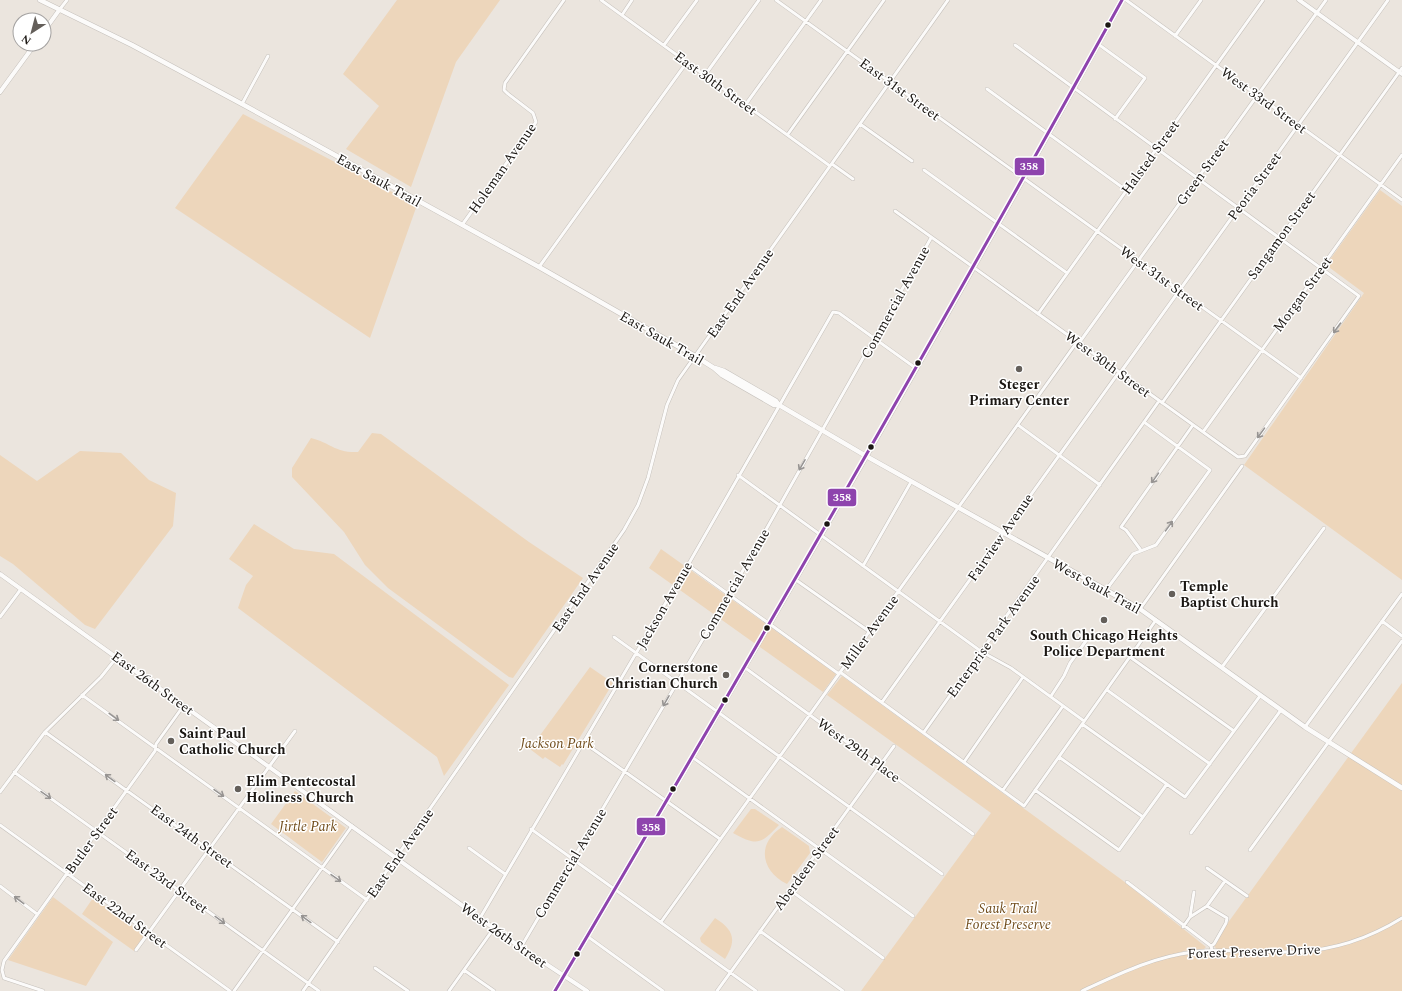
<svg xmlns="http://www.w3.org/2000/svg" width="1402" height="991" font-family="Spectral,serif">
<rect width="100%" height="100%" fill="#ebe5de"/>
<!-- green -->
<path fill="#edd6bb" d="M397 0H500L456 62 411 187 346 149 379 106 343 74Z
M243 114 417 205 370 338 175 208Z
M1380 190 1402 206V580L1244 465 1364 293 1326 265Z
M372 433 381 434 529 542 583 578 513 678 509 677 388 588 365 565 344 532 292 477V468L311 438C331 443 335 453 358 452Z
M80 451 121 453 149 480 176 493 173 526 95 629 85 625 13 564 0 556V455L37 481Z
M254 524 294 549 334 554 509 685 444 776 437 757 238 608 246 585 253 576 229 559Z
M661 549 836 674 823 692 649 568Z
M590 667 613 683 563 765 562 764 560 767 545 757 543 759 530 749Z
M842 676 1122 880 1206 947 1204 949 1182 951 1187 955 1220 953 1214 946 1227 924 1402 683V991H861L991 813 827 695Z
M295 791 346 828 322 862 271 824Z
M751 809H755L779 825C760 845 757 846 733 833Z
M782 827 809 846 810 853 787 884C761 871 756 844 782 827Z
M53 897 113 942 86 986 8 960Z
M93 898 145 935 134 951 82 914Z
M715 918C734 930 737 940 725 959L701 942 700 938Z"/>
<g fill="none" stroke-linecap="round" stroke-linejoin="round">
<defs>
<path id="minor" d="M601 0 830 166
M776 0 1301 378
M1126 0 1402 200
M60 9 67 0
M622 15 632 0
M1175 36 1201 0
M1098 44 1145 78 1115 119
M664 45 697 0
M705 75 759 0
M987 89 1126 190
M242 104 268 56
M746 104 821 0
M860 124 912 161
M788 134 884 0
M832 164 853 179
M924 170 1067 273
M895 211 1224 447 1238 457 1245 456 1359 296 1015 45
M462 225 536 122 533 113 507 93 504 90 505 83 564 0
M539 267 687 62
M1038 314 1263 0
M1079 343 1326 0
M1120 373 1388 0
M1162 403 1402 68
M1018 425 1100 485
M1203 432 1402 155
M738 475 982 652 1011 668 1084 721
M1140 549 1126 530 1121 527 1193 425
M688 565 839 674
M863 566 911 482
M796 580 870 632
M1106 590 1133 554 1156 545 1210 470 1144 422
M1140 609 1242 466
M0 617 21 589
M1382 621 1402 636
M614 637 942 874
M1130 657 1234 731
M744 667 973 834
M1222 667 1324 528
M840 672 1024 806 1156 620
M1107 690 1210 764
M82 695 367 900
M1051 696 1064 676 1070 663 1091 634
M882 702 1119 372
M1082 724 1185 797 1260 696
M1305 727 1402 594
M45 732 338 942
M924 732 1159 401
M583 742 720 839
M692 757 913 916
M1059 757 1143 817
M964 762 1023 677
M14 772 319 991
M1003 790 1063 706
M1035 790 1119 850 1167 784
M0 792 45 732 101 677 117 657
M0 825 230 991
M531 829 756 991
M1191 833 1281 710
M469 848 505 874
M1250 850 1402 641
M1207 868 1247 896
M1127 882 1211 946 1212 950
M0 886 37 914
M790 890 883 958
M1207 906 1225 881
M1190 917 1194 892
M480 918 688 565 833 312 839 313 917 369
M661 922 1077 342
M1183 927 1190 917 1207 906 1227 918 1226 923 1214 944 1211 946
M760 931 843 991
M587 936 663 991
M521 947 729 595 931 238
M136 950 295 731
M375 968 408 991
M464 970 494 991
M43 991 4 978 2 970 4 961 155 751 156 744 184 705
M234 991 352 826
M303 991 624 530 638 505 648 478 667 405 678 380 948 0
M449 991 494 928
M717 991 894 746
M1082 991C1119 974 1153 957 1193 952 1227 948 1262 953 1296 952 1334 950 1370 938 1402 918"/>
<path id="tertiary" d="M1299 0 1402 74
M44 31 60 9
M0 92 35 44
M0 574 516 944 587 991"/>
<path id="secondary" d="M40 0 132 45 242 104 539 267 695 356 714 368 722 375 774 405H779L866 456 1140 609 1305 727 1402 788
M715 368 724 371 776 401 779 405"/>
<path id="primary" d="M555 991C748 663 939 334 1122 0"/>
</defs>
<!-- minor casing -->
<use href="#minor" stroke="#c5c0bb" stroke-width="4"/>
<!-- tertiary casing -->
<use href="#tertiary" stroke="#c5c0bb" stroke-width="5"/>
<!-- secondary casing -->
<use href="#secondary" stroke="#c5c0bb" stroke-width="5.5"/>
<!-- primary casing -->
<use href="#primary" stroke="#c6c3bf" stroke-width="6"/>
<!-- minor -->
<use href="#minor" stroke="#fcfbfa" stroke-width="3"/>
<!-- tertiary -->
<use href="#tertiary" stroke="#fcfbfa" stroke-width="4"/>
<!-- secondary -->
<use href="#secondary" stroke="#fcfbfa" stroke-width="4.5"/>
<!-- primary -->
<use href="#primary" stroke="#f2ede6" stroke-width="5"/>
<defs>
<path id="bus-1" d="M555 991C748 663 938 333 1122 0"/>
</defs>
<!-- bus-1 casing -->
<use href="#bus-1" stroke="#fff" stroke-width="6"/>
<!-- bus-1 -->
<use href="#bus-1" stroke="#8e44ad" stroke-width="3"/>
</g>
<!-- one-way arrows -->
<defs><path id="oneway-shaft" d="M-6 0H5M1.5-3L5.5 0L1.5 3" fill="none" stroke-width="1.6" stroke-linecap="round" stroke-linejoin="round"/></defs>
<g stroke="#979492">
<use href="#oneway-shaft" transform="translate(1337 328) rotate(126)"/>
<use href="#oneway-shaft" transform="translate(1261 433) rotate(126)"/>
<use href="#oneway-shaft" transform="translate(802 465) rotate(120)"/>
<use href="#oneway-shaft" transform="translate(1155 478) rotate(125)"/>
<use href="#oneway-shaft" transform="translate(1169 526) rotate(-54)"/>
<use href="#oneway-shaft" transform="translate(666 701) rotate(120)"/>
<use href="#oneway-shaft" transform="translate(114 717) rotate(36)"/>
<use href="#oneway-shaft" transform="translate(110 778) rotate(-144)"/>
<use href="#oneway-shaft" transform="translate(219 793) rotate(35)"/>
<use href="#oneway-shaft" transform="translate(46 795) rotate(35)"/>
<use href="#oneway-shaft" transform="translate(336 878) rotate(35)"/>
<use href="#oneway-shaft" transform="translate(19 900) rotate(-143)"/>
<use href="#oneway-shaft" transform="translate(306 919) rotate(-144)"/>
<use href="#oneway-shaft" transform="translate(220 920) rotate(36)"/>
</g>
<!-- markers -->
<g fill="#1b1713" stroke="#fff" stroke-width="1.5">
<circle cx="1108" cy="25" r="3.5"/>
<circle cx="918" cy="363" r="3.5"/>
<circle cx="871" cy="447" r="3.5"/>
<circle cx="827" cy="524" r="3.5"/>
<circle cx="767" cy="628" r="3.5"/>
<circle cx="725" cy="700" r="3.5"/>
<circle cx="673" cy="789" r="3.5"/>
<circle cx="577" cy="954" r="3.5"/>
</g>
<g fill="#645f5a" stroke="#fff" stroke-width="1.5">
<circle cx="1019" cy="369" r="4"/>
<circle cx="1172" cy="594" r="4"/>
<circle cx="1104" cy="620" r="4"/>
<circle cx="726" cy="675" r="4"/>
<circle cx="171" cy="741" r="4"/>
<circle cx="238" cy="789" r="4"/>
</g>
<g text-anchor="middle" stroke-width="3" stroke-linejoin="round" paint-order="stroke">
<!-- street labels -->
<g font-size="14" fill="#1b1713" stroke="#fff">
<text transform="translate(716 83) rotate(36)" y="5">East 30th Street</text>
<text transform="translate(900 89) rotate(36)" y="5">East 31st Street</text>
<text transform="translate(1264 100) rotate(36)" y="5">West 33rd Street</text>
<text transform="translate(1150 157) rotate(-54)" y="5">Halsted Street</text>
<text transform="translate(502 168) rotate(-55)" y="5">Holeman Avenue</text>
<text transform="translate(1202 172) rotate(-54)" y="5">Green Street</text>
<text transform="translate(379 180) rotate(29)" y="5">East Sauk Trail</text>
<text transform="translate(1254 186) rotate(-54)" y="5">Peoria Street</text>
<text transform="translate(1281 235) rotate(-54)" y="5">Sangamon Street</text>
<text transform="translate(1162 278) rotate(36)" y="5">West 31st Street</text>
<text transform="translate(740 293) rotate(-55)" y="5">East End Avenue</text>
<text transform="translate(1302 294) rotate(-54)" y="5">Morgan Street</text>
<text transform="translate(895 302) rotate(-61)" y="5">Commercial Avenue</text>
<text transform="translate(662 338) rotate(30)" y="5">East Sauk Trail</text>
<text transform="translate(1108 364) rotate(36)" y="5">West 30th Street</text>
<text transform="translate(1000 537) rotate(-55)" y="5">Fairview Avenue</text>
<text transform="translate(734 584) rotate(-60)" y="5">Commercial Avenue</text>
<text transform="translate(1097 586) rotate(29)" y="5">West Sauk Trail</text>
<text transform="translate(585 587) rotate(-55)" y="5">East End Avenue</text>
<text transform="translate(664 605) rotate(-60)" y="5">Jackson Avenue</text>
<text transform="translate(869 632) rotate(-54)" y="5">Miller Avenue</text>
<text transform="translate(993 636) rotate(-54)" y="5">Enterprise Park Avenue</text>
<text transform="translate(153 683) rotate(36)" y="5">East 26th Street</text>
<text transform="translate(859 750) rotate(36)" y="5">West 29th Place</text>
<text transform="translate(192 836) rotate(36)" y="5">East 24th Street</text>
<text transform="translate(91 840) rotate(-54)" y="5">Butler Street</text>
<text transform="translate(400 853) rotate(-55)" y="5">East End Avenue</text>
<text transform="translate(570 863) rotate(-59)" y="5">Commercial Avenue</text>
<text transform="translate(806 868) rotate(-54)" y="5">Aberdeen Street</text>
<text transform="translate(167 881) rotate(36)" y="5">East 23rd Street</text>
<text transform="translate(125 915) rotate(36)" y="5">East 22nd Street</text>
<text transform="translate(504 935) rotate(35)" y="5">West 26th Street</text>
<text transform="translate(1254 951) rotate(-2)" y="5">Forest Preserve Drive</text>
</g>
<!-- poi labels -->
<g font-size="14" font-weight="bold" fill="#1b1713" stroke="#fff" text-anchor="start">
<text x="1019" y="389" text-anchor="middle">Steger<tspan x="1019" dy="16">Primary Center</tspan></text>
<text x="1180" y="591">Temple<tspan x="1180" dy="16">Baptist Church</tspan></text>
<text x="1104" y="640" text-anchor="middle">South Chicago Heights<tspan x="1104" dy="16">Police Department</tspan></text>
<text x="718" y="672" text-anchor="end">Cornerstone<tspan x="718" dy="16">Christian Church</tspan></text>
<text x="179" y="738">Saint Paul<tspan x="179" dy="16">Catholic Church</tspan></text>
<text x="246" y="786">Elim Pentecostal<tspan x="246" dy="16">Holiness Church</tspan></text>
</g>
<!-- park labels -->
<g font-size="14" font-style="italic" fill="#724e1d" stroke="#fff">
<text x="557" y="748">Jackson Park</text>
<text x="308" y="831">Jirtle Park</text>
<text x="1008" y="913">Sauk Trail<tspan x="1008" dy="16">Forest Preserve</tspan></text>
</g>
</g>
<g stroke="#fff" stroke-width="1.5">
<rect x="1014" y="157" width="31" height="19" rx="4" fill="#8e44ad"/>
<rect x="827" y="488" width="30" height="19" rx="4" fill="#8e44ad"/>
<rect x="636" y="817" width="30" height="19" rx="4" fill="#8e44ad"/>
</g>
<g font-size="11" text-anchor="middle" font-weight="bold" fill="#fff">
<text x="1029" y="170">358</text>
<text x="842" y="501">358</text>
<text x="651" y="831">358</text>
</g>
<!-- north arrow -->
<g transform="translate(32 32) rotate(216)"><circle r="19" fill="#ffffff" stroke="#a4a2a1"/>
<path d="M0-3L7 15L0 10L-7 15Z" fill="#645f5a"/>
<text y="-6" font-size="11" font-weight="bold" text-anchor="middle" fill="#1b1713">N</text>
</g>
</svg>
